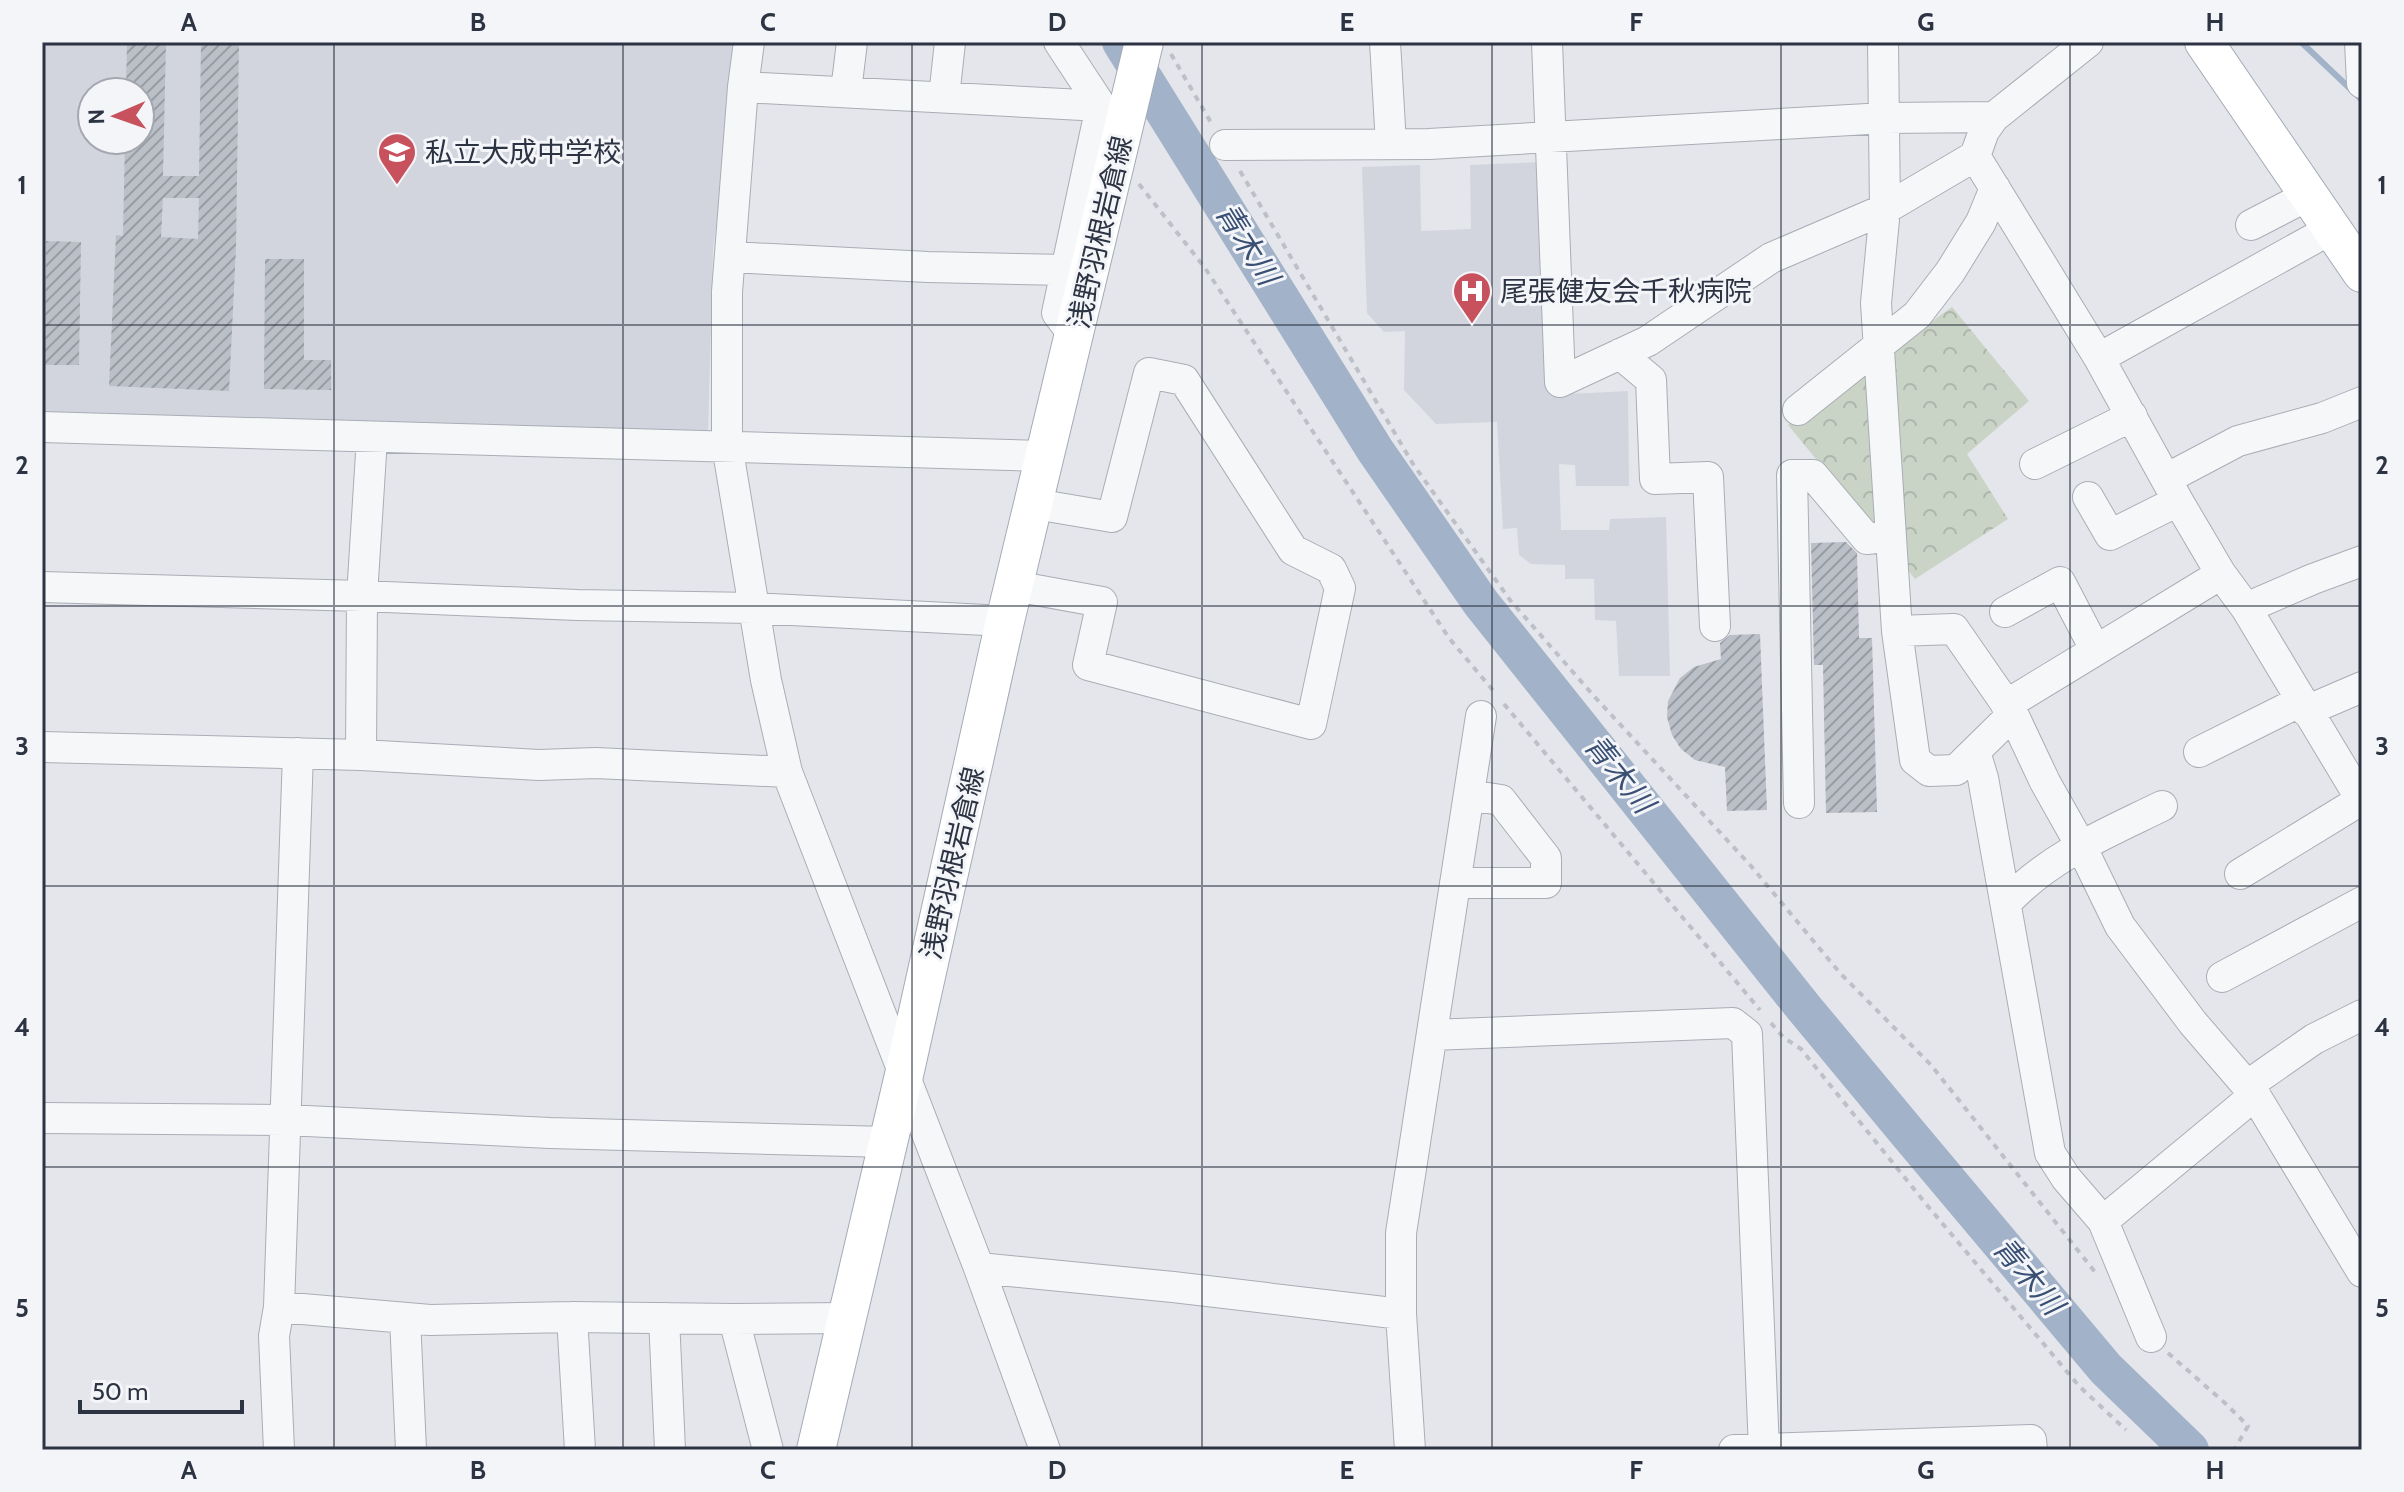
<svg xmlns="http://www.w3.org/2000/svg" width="2404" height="1492" font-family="Cabin,'Noto Sans JP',sans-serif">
<defs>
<pattern id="forest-crowns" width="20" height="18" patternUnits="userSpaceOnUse" patternTransform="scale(2)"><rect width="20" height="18" fill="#c9d4c6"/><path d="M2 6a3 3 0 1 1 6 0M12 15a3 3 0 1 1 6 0" fill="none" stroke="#adb6ab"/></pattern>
<pattern id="building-hatch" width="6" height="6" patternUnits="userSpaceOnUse" patternTransform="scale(2)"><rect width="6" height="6" fill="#bbbfc7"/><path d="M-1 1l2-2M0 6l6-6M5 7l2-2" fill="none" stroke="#989ca3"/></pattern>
</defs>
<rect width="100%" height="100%" fill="#e4e6eb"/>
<!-- built -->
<path fill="#d2d5dd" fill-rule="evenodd" d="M45 42H741L713 249 708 435 42 414ZM92 92H140V140H92Z
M1542 162 1550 395 1628 391 1629 486H1576L1575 465 1559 464 1561 530H1609L1610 519 1666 517 1670 676H1619L1616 621 1595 620 1594 579H1565V565L1531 564 1519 555 1517 528 1503 529 1497 422 1436 424 1404 390 1405 331 1384 332 1367 313 1362 167 1420 165 1421 231 1471 229 1470 165Z"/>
<!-- forest -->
<path fill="url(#forest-crowns)" d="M1952 307 2029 401 1967 454 2008 519 1915 579 1788 425Z"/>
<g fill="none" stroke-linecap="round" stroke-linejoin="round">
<!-- stream -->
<path stroke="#a2b2c8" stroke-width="6" d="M2301 42 2362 100"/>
<!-- river -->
<path stroke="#a2b2c8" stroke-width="38" d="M1121 42 1375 450 1481 603 1804 1008 1907 1132 2106 1369 2190 1450"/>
</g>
<!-- building -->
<path fill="url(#building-hatch)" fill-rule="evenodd" d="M127 42H166L163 176H199L201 42H239L236 248 229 391 109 386 116 235 123 236 125 140H140V92H126ZM163 198H199L198 239 161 237Z
M46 241 81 242 79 365H45Z
M265 259H304V360H331V390L264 389Z
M1846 542 1857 553 1859 638H1872L1877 812 1826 813 1823 665H1814L1811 543Z
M1760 634 1767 810 1727 811 1725 767 1695 760 1681 749 1672 735 1667 717 1668 701 1680 678 1694 667 1721 659 1720 643 1730 635Z"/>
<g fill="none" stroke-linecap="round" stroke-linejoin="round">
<defs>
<path id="minor" d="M749 42 743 87 727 292V445L766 680 787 772 979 1268 1045 1450
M1059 42 1101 106 1057 313 1075 337
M1385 42 1391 144
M1547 42 1560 382 1648 341 1771 258 1885 209 1975 156 1984 131 1994 117 2088 42
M1883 42 1885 209 1876 303 1897 631 1915 760 1929 771 1956 770 2013 714
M2360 42 2362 83
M743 87 1101 106
M846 91 852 42
M944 97 950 42
M1225 145 1429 144 1885 118 1994 117
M1975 156 2099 358 2178 501 2221 574 2246 608 2362 801
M2251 225 2309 195
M730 257 928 267 1067 270
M1620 354 1651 380 1655 479 1708 477 1715 626
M2099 358 2333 228
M1798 410 1917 315 1950 272 1981 222 1995 188
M42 427 1046 456
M2035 464 2132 416
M2166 479 2238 441 2322 418 2362 402
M2088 497 2110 535 2178 501
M1014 586 1102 602 1088 665 1311 724 1340 588 1331 569 1293 550 1184 380 1149 373 1112 517 1035 504
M42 587 362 596 577 605 753 608 1005 621
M2246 608 2313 579 2362 561
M2005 612 2060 582 2095 649
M1897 631 1954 629 2013 714 2045 782 2081 846 2120 926 2193 1023 2255 1095 2362 1272
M2006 705 2221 574
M2306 711 2362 687
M42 747 361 755 539 765 596 763 787 772
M1975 752 1983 778 2050 1153 2066 1178 2103 1221 2151 1337
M2199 752 2301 701
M361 755 362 596 372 438
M1799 803 1792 475H1813L1867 539 1891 536
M2240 874 2361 800
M1455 883H1546V858L1501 800 1469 795
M2006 903C2050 856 2105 834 2162 806
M2222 977 2362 902
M1432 1035 1733 1023 1747 1034 1764 1450
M2248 1085 2314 1039 2362 1015
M42 1118 286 1120 550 1133 888 1142
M2103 1221 2255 1095
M979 1268 1173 1287 1401 1314
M279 1307 430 1320 572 1317 734 1319 847 1318
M572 1317 580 1450
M405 1318 411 1450
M664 1318 670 1450
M734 1319 768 1450
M279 1450 274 1336 279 1307 298 753
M1410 1450 1401 1314V1233L1481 716
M1734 1450 2031 1440 2032 1450"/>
<path id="major" d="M2204 42 2362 273
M816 1450 904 1075 1005 621 1144 42"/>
</defs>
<!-- minor casing -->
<use href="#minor" stroke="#a9adb5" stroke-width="32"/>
<!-- major casing -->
<use href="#major" stroke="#a4aab6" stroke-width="40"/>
<!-- path -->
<path stroke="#bdc0c6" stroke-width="4" stroke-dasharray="6 6" stroke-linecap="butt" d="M1171 54 1213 126
M1240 171 1413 464 1510 600 1593 695 1751 866 1840 973 1931 1065 2095 1272
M1139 184 1205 268 1449 638 1496 694
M1504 704 1760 1010
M1771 1023 1783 1037 1801 1049 1926 1204 2079 1386 2126 1430
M2168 1353 2226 1404 2248 1426 2234 1450"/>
<!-- minor -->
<use href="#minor" stroke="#f6f7f9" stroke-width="30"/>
<!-- major -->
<use href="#major" stroke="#fff" stroke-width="38"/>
</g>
<!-- grid -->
<path fill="none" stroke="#2c3342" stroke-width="2" stroke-opacity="0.55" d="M334 42V1450M623 42V1450M912 42V1450M1202 42V1450M1492 42V1450M1781 42V1450M2070 42V1450M42 325H2362M42 606H2362M42 886H2362M42 1167H2362"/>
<!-- icons -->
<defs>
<symbol id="school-pin" viewBox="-11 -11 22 30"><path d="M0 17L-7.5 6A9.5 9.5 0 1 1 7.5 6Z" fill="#c7525e" stroke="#f4f5f8"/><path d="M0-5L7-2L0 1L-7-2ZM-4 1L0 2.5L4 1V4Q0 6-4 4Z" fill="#fff"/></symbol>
<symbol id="hospital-pin" viewBox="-11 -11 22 30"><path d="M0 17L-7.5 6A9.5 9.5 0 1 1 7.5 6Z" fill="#c7525e" stroke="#f4f5f8"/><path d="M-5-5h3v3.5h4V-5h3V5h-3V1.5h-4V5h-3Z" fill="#fff"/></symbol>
</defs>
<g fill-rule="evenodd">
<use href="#school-pin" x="375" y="130" width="44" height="60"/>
<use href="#hospital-pin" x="1450" y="269" width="44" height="60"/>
</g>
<g text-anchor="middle" stroke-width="6" stroke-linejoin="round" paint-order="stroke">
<!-- poi labels -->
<g font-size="28" fill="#2c3342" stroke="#f4f5f8" text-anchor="start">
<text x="425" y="162">私立大成中学校</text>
<text x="1500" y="301">尾張健友会千秋病院</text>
</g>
<!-- street labels -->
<g font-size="28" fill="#2c3342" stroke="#f4f5f8">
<text transform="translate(1100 232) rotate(-77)" y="10">浅野羽根岩倉線</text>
<text transform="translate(952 863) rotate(-77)" y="10">浅野羽根岩倉線</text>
</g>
<!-- water labels -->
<g font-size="30" font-style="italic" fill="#395074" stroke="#f4f5f8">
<text transform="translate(1247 244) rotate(58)" y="10">青木川</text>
<text transform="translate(1619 774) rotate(51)" y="10">青木川</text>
<text transform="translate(2028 1276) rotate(50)" y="10">青木川</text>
</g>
</g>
<!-- border -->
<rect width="2404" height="1492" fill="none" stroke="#f4f5f8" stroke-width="88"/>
<!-- north arrow -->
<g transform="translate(116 116) rotate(268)"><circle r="38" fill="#f4f5f8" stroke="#a4a7af" stroke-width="2"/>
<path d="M0-6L14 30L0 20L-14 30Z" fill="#c7525e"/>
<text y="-12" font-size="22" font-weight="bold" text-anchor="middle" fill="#2c3342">N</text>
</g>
<!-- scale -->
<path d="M80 1400v12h162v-12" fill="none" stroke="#2c3342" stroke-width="4"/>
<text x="92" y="1400" font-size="24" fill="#2c3342" stroke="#f4f5f8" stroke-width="6" paint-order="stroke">50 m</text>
<rect x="44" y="44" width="2316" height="1404" fill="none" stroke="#2c3342" stroke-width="3"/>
<g font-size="26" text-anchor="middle" font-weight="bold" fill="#2c3342">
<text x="189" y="31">A</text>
<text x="478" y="31">B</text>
<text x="768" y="31">C</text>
<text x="1057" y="31">D</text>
<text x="1347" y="31">E</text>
<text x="1636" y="31">F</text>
<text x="1926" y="31">G</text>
<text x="2215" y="31">H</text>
<text x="22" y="194">1</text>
<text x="2382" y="194">1</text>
<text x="22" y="474">2</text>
<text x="2382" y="474">2</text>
<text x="22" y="755">3</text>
<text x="2382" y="755">3</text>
<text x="22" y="1036">4</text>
<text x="2382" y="1036">4</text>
<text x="22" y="1317">5</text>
<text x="2382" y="1317">5</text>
<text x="189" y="1479">A</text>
<text x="478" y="1479">B</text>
<text x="768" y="1479">C</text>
<text x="1057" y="1479">D</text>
<text x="1347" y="1479">E</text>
<text x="1636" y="1479">F</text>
<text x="1926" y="1479">G</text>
<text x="2215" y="1479">H</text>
</g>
</svg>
